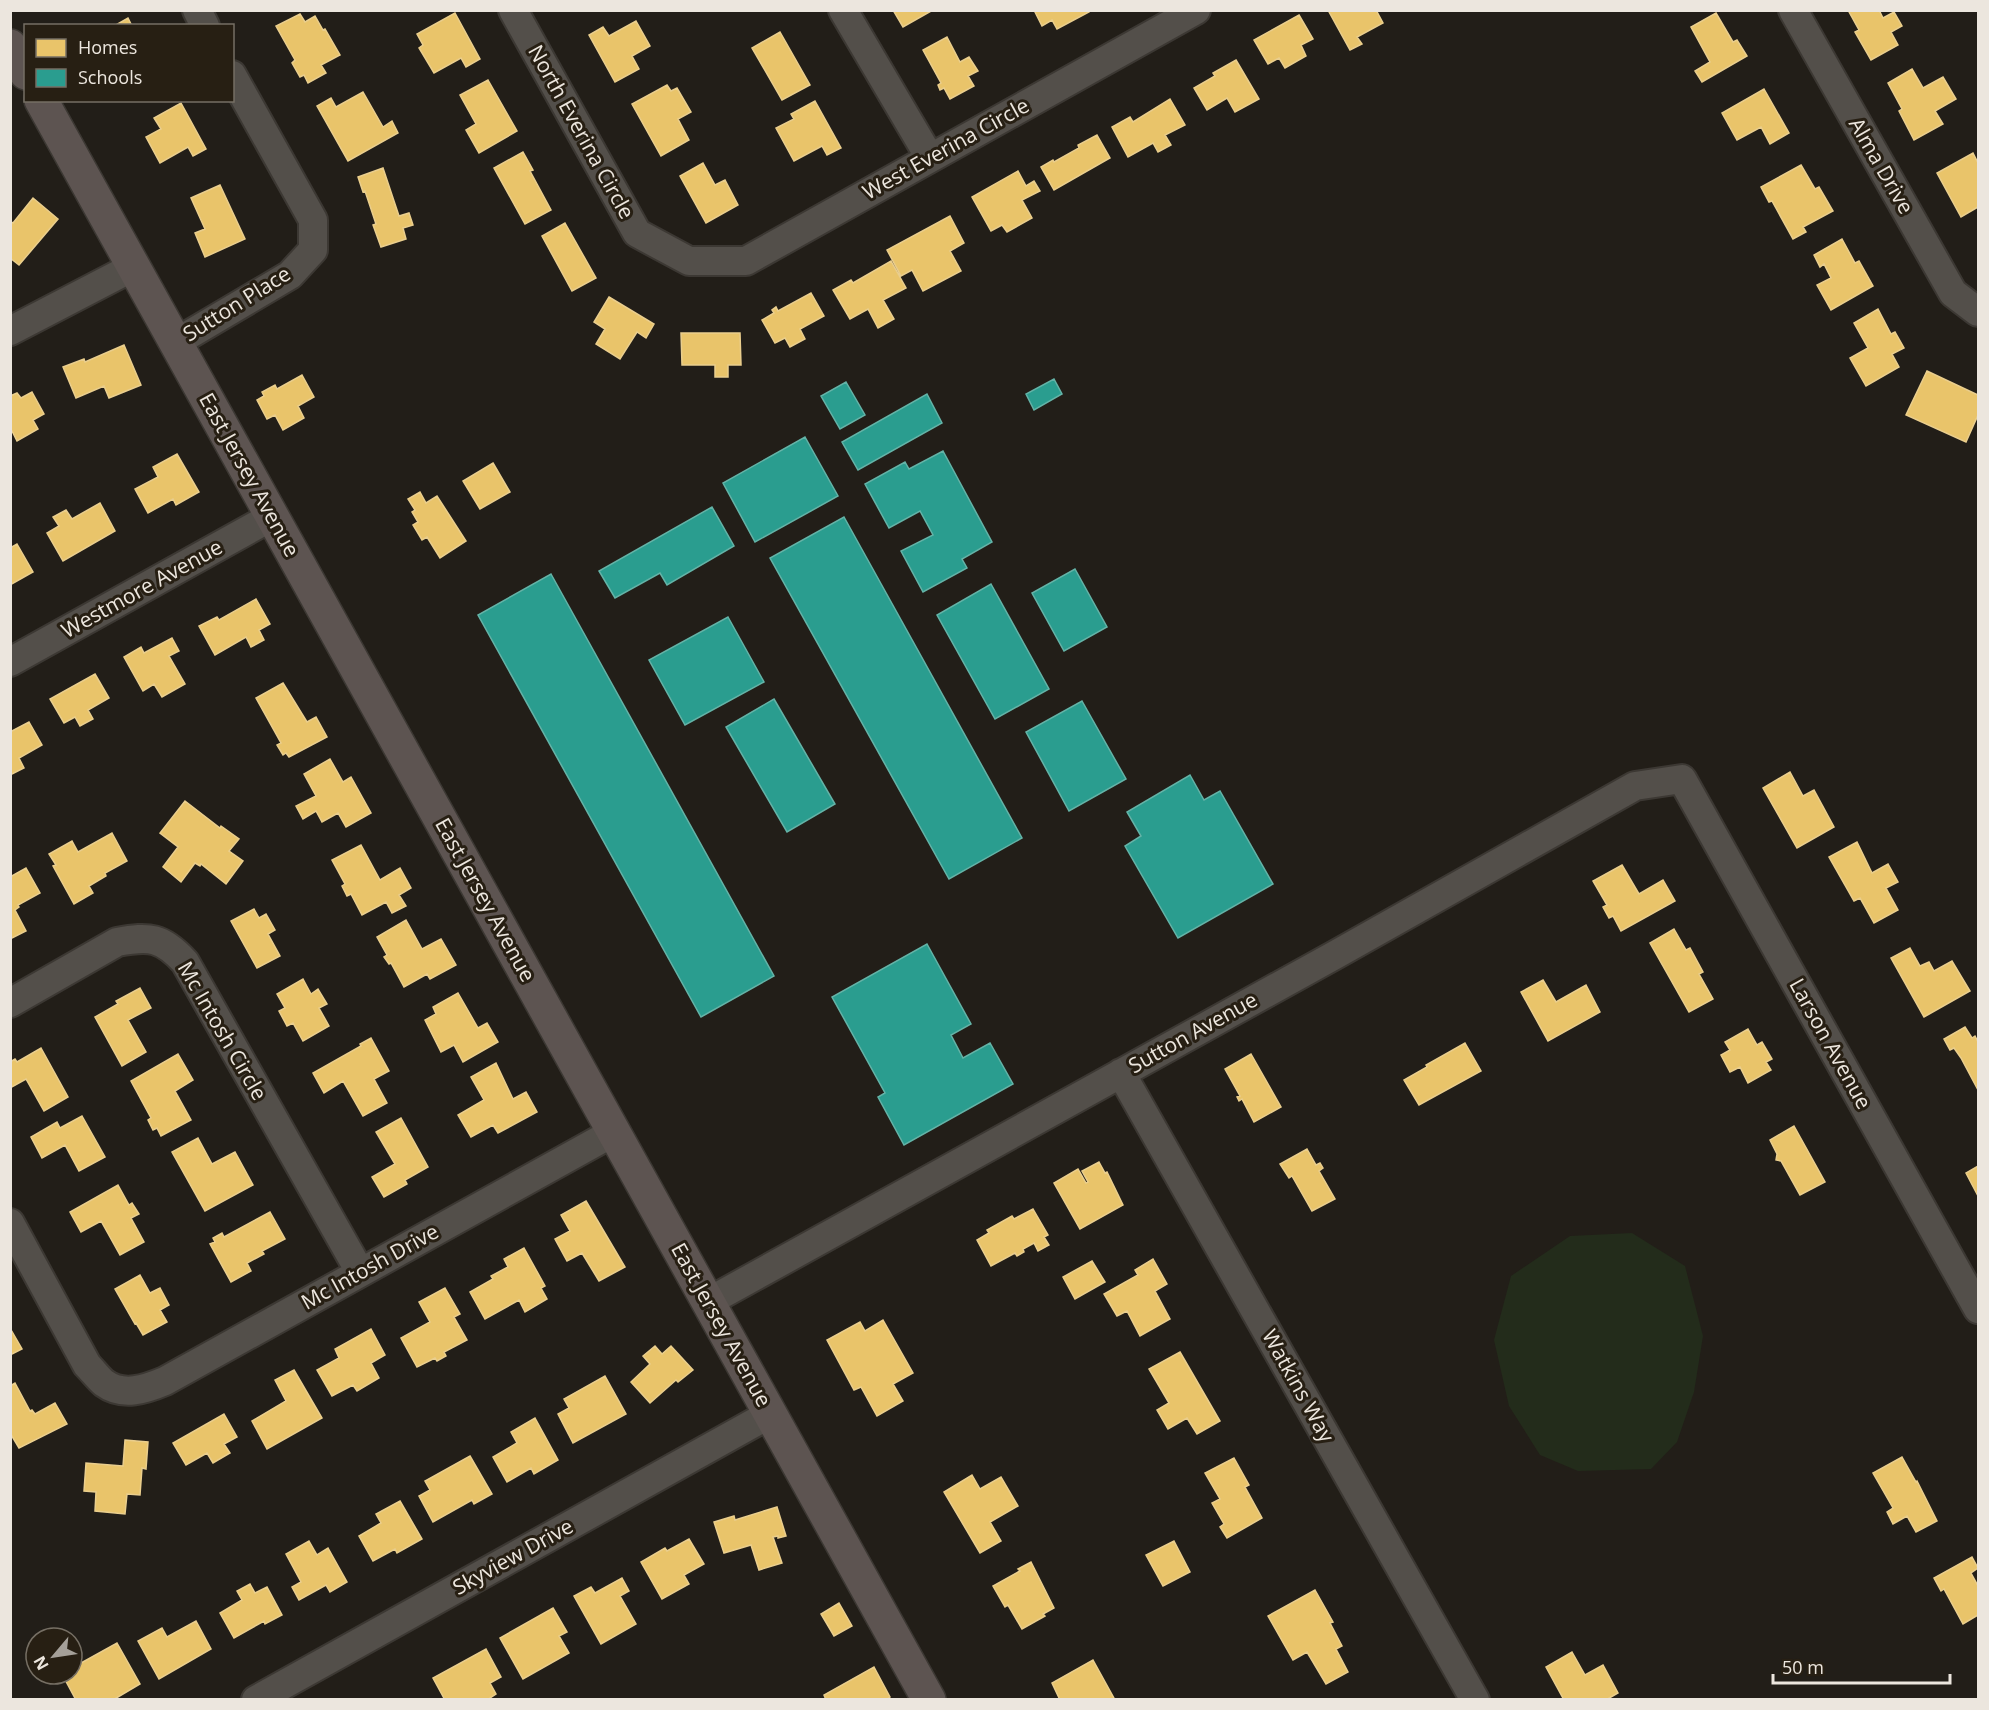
<svg xmlns="http://www.w3.org/2000/svg" width="1989" height="1710" font-family="'Open Sans',sans-serif">
<rect width="100%" height="100%" fill="#221e18"/>
<!-- green -->
<path fill="#232c1b" d="M1632 1233 1685 1266 1703 1336 1694 1392 1677 1442 1651 1469 1578 1471 1540 1455 1509 1406 1494 1340 1511 1276 1570 1236Z"/>
<!-- homes -->
<path fill="#e9c46a" stroke="#eace8d" stroke-width="1.5" d="M893 10H933L903 27Z
M1034 10H1088L1089 12 1057 29 1052 20 1042 26Z
M1328 10H1376L1383 23 1357 37 1362 44 1350 50Z
M1848 10H1879L1883 18 1894 12 1902 26 1891 32 1898 45 1871 60 1855 32 1859 30Z
M455 13 480 59 466 67 461 58 434 73 419 48 423 45 417 34Z
M1716 13 1733 42 1737 40 1747 56 1702 82 1695 71 1710 62 1691 27Z
M300 14 305 22 315 16 323 30 325 29 340 55 321 65 326 73 308 83 304 75 300 77 292 63 295 60 276 26Z
M1299 15 1313 39 1301 45 1306 56 1285 68 1279 58 1268 64 1254 40Z
M128 18 132 26H114Z
M636 21 650 46 632 56 639 69 615 82 589 35 603 27 609 36Z
M780 32 810 85 782 100 752 48Z
M947 37 960 62 969 57 978 71 968 76 974 86 950 99 944 88 940 90 938 85 941 83 923 50Z
M1236 60 1259 99 1235 112 1227 98 1207 110 1194 88 1215 76 1213 73Z
M1912 69 1923 88 1943 77 1956 99 1935 111 1943 124 1914 140 1899 111 1902 109 1888 83Z
M488 80 517 131 479 153 466 130 476 124 460 95Z
M667 85 671 91 677 88 691 112 678 119 689 140 661 156 632 104Z
M1764 89 1789 133 1770 144 1761 127 1737 140 1722 113Z
M363 92 383 127 392 121 398 133 348 161 317 106 331 98 336 107Z
M1170 99 1185 125 1165 135 1171 145 1158 152 1153 143 1128 157 1112 127 1130 117 1133 122Z
M815 101 841 148 827 155 822 146 794 161 776 128 794 119 791 114Z
M181 103 206 149 193 156 188 147 160 163 146 137 161 129 154 118Z
M1097 135 1110 158 1054 190 1041 167 1053 160 1054 162 1079 148 1078 145Z
M523 152 533 170 530 171 551 210 525 224 494 168Z
M1973 153 1978 163V207L1961 217 1937 173Z
M703 163 715 185 725 180 738 205 706 223 680 176Z
M1801 165 1815 189 1819 187 1833 211 1803 227 1806 232 1793 239 1772 201 1769 202 1761 187Z
M383 168 399 216 409 213 413 225 403 228 406 239 381 247 373 225 376 224 365 191 363 192 358 177Z
M1018 171 1026 186 1034 181 1040 191 1022 200 1032 218 1007 232 1002 225 991 231 972 197Z
M220 185 245 239 205 257 195 233 205 229 191 198Z
M33 198 58 219 19 265 10 258V221L13 223Z
M950 216 964 243 950 251 961 271 923 291 912 270 901 276 887 250Z
M565 223 596 278 572 291 542 236Z
M1842 239 1855 263 1859 261 1873 286 1831 310 1817 285 1831 278 1824 264 1820 267 1814 255Z
M891 261 906 288 883 300 894 319 878 328 868 309 850 319 833 290 851 280 853 283Z
M811 293 824 316 800 329 805 339 790 347 785 338 775 343 762 320 774 313 772 310 776 307 778 311Z
M609 297 654 324 646 338 637 332 620 359 596 344 605 329 594 322Z
M1878 309 1891 334 1895 332 1904 348 1892 354 1899 367 1866 386 1850 358 1868 348 1854 323Z
M681 333H740L741 365H728V377H715V365H682Z
M124 345 141 385 109 398 104 386 76 398 63 367 84 359 85 362Z
M1927 371 1978 395V415L1966 442 1906 415Z
M302 375 314 397 298 406 304 418 283 430 275 415 267 419 257 400 264 396 262 392 275 385 277 389Z
M32 392 44 414 33 420 38 429 17 441 12 431 10 432V396L17 393 21 398Z
M177 454 199 492 176 505 173 499 148 513 135 489 158 477 153 467Z
M493 463 510 492 480 509 463 481Z
M420 492 426 503 437 496 466 541 440 558 427 537 422 540 413 525 418 522 412 512 415 510 408 499Z
M100 503 115 531 63 561 47 533 59 526 53 517 66 510 72 519Z
M17 544 33 572 10 585V548Z
M256 599 270 624 259 630 264 640 251 647 246 637 215 655 199 626 217 617 219 620Z
M172 638 179 651 169 656 185 684 162 697 154 684 143 691 124 657 141 647 144 653Z
M95 674 109 698 88 710 93 719 80 726 75 717 64 723 50 699Z
M283 683 307 722 316 717 327 737 289 757 286 753 283 755 277 745 281 743 256 698Z
M29 722 42 745 19 758 24 768 10 775V732Z
M330 759 343 782 351 777 371 813 346 827 338 813 322 822 316 811 303 819 296 806 316 796 304 774Z
M1790 772 1803 796 1814 790 1834 827 1797 848 1763 788Z
M185 801 220 828 221 826 239 839 229 851 243 861 226 884 201 864 200 866 195 863 181 882 163 867 178 847 160 833Z
M112 833 127 861 105 873 106 876 89 886 93 893 74 904 53 866 56 865 49 854 72 841 78 852Z
M1857 842 1872 873 1888 864 1898 882 1886 888 1898 910 1874 923 1860 898 1854 901 1829 857Z
M361 845 380 880 400 868 411 888 399 895 406 906 392 913 386 902 362 915 351 894 347 896 342 886 345 884 332 860Z
M1622 865 1639 894 1663 880 1675 901 1621 931 1613 916 1609 918 1603 907 1607 905 1593 881Z
M26 868 40 893 18 905 19 907 15 910 26 931 10 939V877Z
M254 909 259 918 266 914 275 930 268 934 280 956 257 968 231 921Z
M406 920 422 949 441 939 456 965 430 979 427 974 404 987 391 963 389 964 384 957 387 955 377 937Z
M1674 929 1686 950 1690 948 1703 972 1699 974 1713 999 1689 1012 1650 943Z
M1910 948 1920 966 1929 962 1934 971 1952 961 1970 991 1924 1017 1891 958Z
M303 979 311 994 318 989 327 1004 319 1008 329 1026 303 1041 293 1023 287 1026 279 1011 285 1008 277 994Z
M1543 980 1556 1002 1586 985 1600 1012 1548 1041 1521 992Z
M140 988 151 1008 128 1020 146 1052 122 1066 95 1017 118 1004 116 1001Z
M458 993 478 1028 487 1023 498 1042 463 1062 454 1045 441 1052 425 1020 436 1014 433 1007Z
M1965 1027 1972 1038 1975 1036 1978 1042V1090L1961 1058 1954 1048 1950 1050 1944 1039Z
M1748 1029 1757 1045 1762 1042 1772 1059 1766 1062 1771 1070 1748 1083 1740 1067 1730 1072 1721 1055 1730 1050 1725 1042Z
M371 1038 389 1071 374 1079 387 1103 363 1116 343 1081 324 1093 313 1073 361 1046 360 1044Z
M1465 1043 1481 1071 1419 1105 1404 1080 1427 1067 1426 1065Z
M41 1048 68 1097 44 1111 26 1079 10 1088V1062L15 1059 17 1062Z
M178 1054 193 1080 175 1091 191 1120 161 1136 157 1128 153 1130 148 1120 151 1118 131 1081Z
M1251 1054 1281 1107 1254 1122 1242 1099 1239 1101 1237 1097 1240 1096 1225 1069Z
M496 1063 513 1099 526 1092 537 1112 498 1133 493 1125 471 1137 458 1115 484 1100 471 1077Z
M82 1116 105 1157 79 1171 65 1145 42 1158 31 1137 57 1122 60 1128Z
M401 1118 428 1167 405 1180 407 1184 384 1197 372 1177 395 1164 376 1132Z
M1794 1126 1825 1182 1800 1195 1781 1161 1776 1160 1777 1154 1770 1140Z
M198 1138 212 1164 235 1152 253 1185 205 1211 172 1152Z
M1307 1149 1316 1165 1320 1163 1323 1168 1319 1171 1335 1199 1312 1211 1292 1176 1289 1178 1280 1164Z
M1099 1162 1105 1173 1107 1172 1123 1205 1080 1229 1054 1183 1078 1169 1086 1183 1088 1182 1082 1171Z
M1978 1166V1196L1966 1173Z
M118 1185 129 1205 132 1203 139 1214 131 1218 144 1242 120 1255 101 1221 81 1232 70 1212Z
M586 1201 625 1267 599 1281 582 1253 567 1261 555 1239 570 1231 561 1215Z
M1033 1209 1048 1235 1044 1237 1049 1245 1038 1251 1034 1243 1023 1249 1024 1252 1017 1256 1015 1253 991 1266 977 1240 989 1233 987 1230 1012 1216 1014 1219Z
M270 1212 285 1239 262 1251 264 1254 247 1263 251 1271 231 1282 210 1244 215 1242 213 1238 222 1233 224 1237Z
M524 1248 545 1286 541 1288 547 1299 525 1312 519 1300 485 1319 470 1292 493 1279 491 1276 508 1267 504 1259Z
M1153 1259 1167 1284 1155 1291 1170 1319 1140 1336 1127 1311 1117 1316 1104 1294 1138 1275 1135 1270Z
M1092 1261 1105 1282 1075 1299 1063 1277Z
M140 1275 150 1293 160 1288 169 1305 160 1310 167 1322 143 1335 136 1323 135 1324 115 1289Z
M445 1288 460 1314 454 1317 467 1340 444 1352 446 1356 437 1361 435 1358 417 1367 401 1338 430 1322 419 1302Z
M883 1320 913 1373 893 1384 903 1401 877 1416 861 1387 854 1390 827 1340 860 1322 865 1331Z
M10 1328 22 1349 10 1355Z
M371 1329 385 1355 371 1363 379 1378 357 1391 353 1385 332 1396 317 1370 339 1358 335 1349Z
M655 1346 662 1354 671 1346 693 1370 678 1382 676 1380 650 1403 631 1382 650 1364 643 1356Z
M1180 1352 1220 1421 1197 1434 1187 1418 1168 1429 1157 1410 1169 1403 1149 1369Z
M294 1370 322 1418 267 1449 252 1421 286 1401 275 1380Z
M605 1376 626 1414 573 1443 558 1414 569 1408 564 1399Z
M15 1383 30 1411 32 1410 35 1414 55 1403 67 1424 19 1448 10 1433V1386Z
M224 1414 237 1437 224 1444 230 1453 213 1463 207 1453 186 1465 173 1443Z
M535 1418 558 1460 534 1474 531 1468 507 1482 493 1457 517 1443 511 1432Z
M125 1440 148 1442 146 1469 142 1468 140 1495 127 1494 125 1514 95 1511 96 1492 84 1491 86 1463 123 1466Z
M470 1456 492 1494 474 1504 472 1500 433 1522 419 1496 430 1490 425 1481Z
M1902 1457 1916 1482 1917 1481 1937 1521 1916 1532 1907 1516 1893 1524 1887 1512 1893 1508 1873 1473Z
M1234 1458 1249 1485 1245 1487 1262 1518 1227 1538 1220 1527 1224 1524 1212 1503 1220 1499 1205 1473Z
M972 1475 980 1489 1001 1477 1018 1506 990 1522 1001 1541 980 1553 944 1492Z
M400 1501 422 1539 397 1553 395 1549 373 1561 359 1536 381 1523 376 1514Z
M777 1507 786 1536 778 1538V1536L773 1537 782 1563 759 1570 751 1545 724 1553 714 1522 734 1516 735 1520Z
M689 1539 704 1564 684 1575 689 1584 662 1599 641 1562 665 1548 667 1551Z
M309 1541 317 1555 328 1548 347 1582 330 1592 326 1585 299 1600 292 1587 301 1582 286 1554Z
M1174 1541 1190 1572 1163 1586 1146 1555Z
M1972 1557 1978 1568 1971 1573 1978 1586V1615L1963 1624 1944 1589 1941 1591 1934 1578Z
M1031 1562 1054 1608 1043 1614 1045 1616 1022 1629 1008 1605 1005 1607 993 1586 1020 1571 1018 1569Z
M622 1578 629 1591 620 1596 636 1624 601 1644 574 1596 591 1587 595 1593Z
M250 1584 255 1593 267 1587 282 1615 265 1624 264 1621 234 1638 220 1613 242 1600 237 1591Z
M1315 1590 1333 1622 1330 1623 1342 1646 1336 1649 1348 1672 1326 1684 1307 1652 1293 1660 1268 1616Z
M839 1603 852 1626 834 1636 821 1614Z
M553 1608 567 1632 559 1636 569 1653 523 1679 500 1638Z
M196 1621 211 1649 159 1679 138 1641 162 1628 167 1637Z
M117 1643 140 1684 113 1700H76L62 1674H72V1668Z
M486 1649 501 1677 490 1683 496 1694 487 1700H445L433 1678Z
M1572 1652 1585 1675 1603 1665 1618 1693 1606 1700H1564L1546 1667Z
M1093 1660 1115 1700H1060L1052 1683Z
M874 1667 890 1697 886 1700H826L824 1695Z"/>
<!-- schools -->
<path fill="#2a9d8f" stroke="#64b3a7" stroke-width="1.5" d="M1054 379 1062 394 1034 410 1026 394Z
M846 382 865 415 840 429 821 396Z
M927 394 942 423 858 470 842 442Z
M805 437 838 496 755 542 723 483Z
M943 451 992 542 962 559 967 568 923 592 901 551 933 535 920 511 889 528 865 484 905 462 909 469Z
M712 507 734 546 667 585 660 573 615 598 599 571Z
M844 517 1022 838 949 879 770 558Z
M1075 569 1107 627 1064 651 1032 593Z
M551 574 774 976 701 1017 478 615Z
M991 584 1049 689 995 719 937 615Z
M728 617 764 682 685 725 649 660Z
M774 699 835 804 787 832 726 727Z
M1082 701 1126 779 1069 811 1026 732Z
M1190 775 1204 800 1220 791 1273 884 1178 938 1125 846 1141 836 1127 812Z
M927 944 971 1024 951 1035 963 1058 990 1043 1013 1084 904 1145 878 1097 885 1093 832 997Z"/>
<g fill="none" stroke-linecap="round" stroke-linejoin="round">
<defs>
<path id="street" d="M197 10 205 26
M513 10 637 233 689 261H746L1196 10
M843 10 930 158
M1793 10 1953 293 1978 312
M10 331 133 267
M175 343 290 275 313 250V220L232 75
M10 662 273 516
M10 1003 117 942C150 936 162 937 185 962L360 1272
M1121 1073 1475 1700
M10 1223 87 1365C93 1371 98 1378 104 1383 123 1397 146 1389 165 1381L614 1132
M708 1302 1335 955 1635 786 1682 779 1978 1309
M256 1700 770 1414"/>
<path id="secondary" d="M10 46 26 73
M41 100 929 1700"/>
</defs>
<!-- street casing -->
<use href="#street" stroke="#3c3833" stroke-width="32"/>
<!-- secondary casing -->
<use href="#secondary" stroke="#3c3833" stroke-width="36"/>
<!-- street -->
<use href="#street" stroke="#534f4a" stroke-width="28"/>
<!-- secondary -->
<use href="#secondary" stroke="#5d5451" stroke-width="33"/>
</g>
<g text-anchor="middle" stroke-width="6" stroke-linejoin="round" paint-order="stroke">
<!-- street labels -->
<g font-size="21" fill="#ece6de" stroke="#271f13">
<text transform="translate(581 132) rotate(61)" y="7">North Everina Circle</text>
<text transform="translate(946 149) rotate(-29)" y="7">West Everina Circle</text>
<text transform="translate(1881 166) rotate(60)" y="7">Alma Drive</text>
<text transform="translate(237 304) rotate(-32)" y="7">Sutton Place</text>
<text transform="translate(249 475) rotate(61)" y="7">East Jersey Avenue</text>
<text transform="translate(142 589) rotate(-29)" y="7">Westmore Avenue</text>
<text transform="translate(485 900) rotate(61)" y="7">East Jersey Avenue</text>
<text transform="translate(222 1031) rotate(60)" y="7">Mc Intosh Circle</text>
<text transform="translate(1193 1033) rotate(-29)" y="7">Sutton Avenue</text>
<text transform="translate(1830 1044) rotate(61)" y="7">Larson Avenue</text>
<text transform="translate(370 1267) rotate(-29)" y="7">Mc Intosh Drive</text>
<text transform="translate(721 1325) rotate(61)" y="7">East Jersey Avenue</text>
<text transform="translate(1298 1386) rotate(61)" y="7">Watkins Way</text>
<text transform="translate(513 1557) rotate(-29)" y="7">Skyview Drive</text>
</g>
</g>
<!-- border -->
<rect width="1989" height="1710" fill="none" stroke="#ece6de" stroke-width="24"/>
<!-- legend -->
<rect x="24" y="24" width="210" height="78" fill="#271f13" stroke="#766f64" stroke-width="1.5"/>
<rect x="36" y="39" width="30" height="18" fill="#e9c46a" stroke="#766f64" stroke-width="1.5"/>
<text x="78" y="54" font-size="18" fill="#ece6de">Homes</text>
<rect x="36" y="69" width="30" height="18" fill="#2a9d8f" stroke="#766f64" stroke-width="1.5"/>
<text x="78" y="84" font-size="18" fill="#ece6de">Schools</text>
<!-- north arrow -->
<g transform="translate(54 1656) rotate(241)"><circle r="28" fill="#271f13" stroke="#766f64" stroke-width="1.5"/>
<path d="M0-4.5L10 22L0 15L-10 22Z" fill="#a5a099"/>
<text y="-9" font-size="16" font-weight="bold" text-anchor="middle" fill="#ece6de">N</text>
</g>
<!-- scale -->
<path d="M1773 1674v9h177v-9" fill="none" stroke="#ece6de" stroke-width="3"/>
<text x="1782" y="1674" font-size="18" fill="#ece6de" stroke="#271f13" stroke-width="4.5" paint-order="stroke">50 m</text>
</svg>
